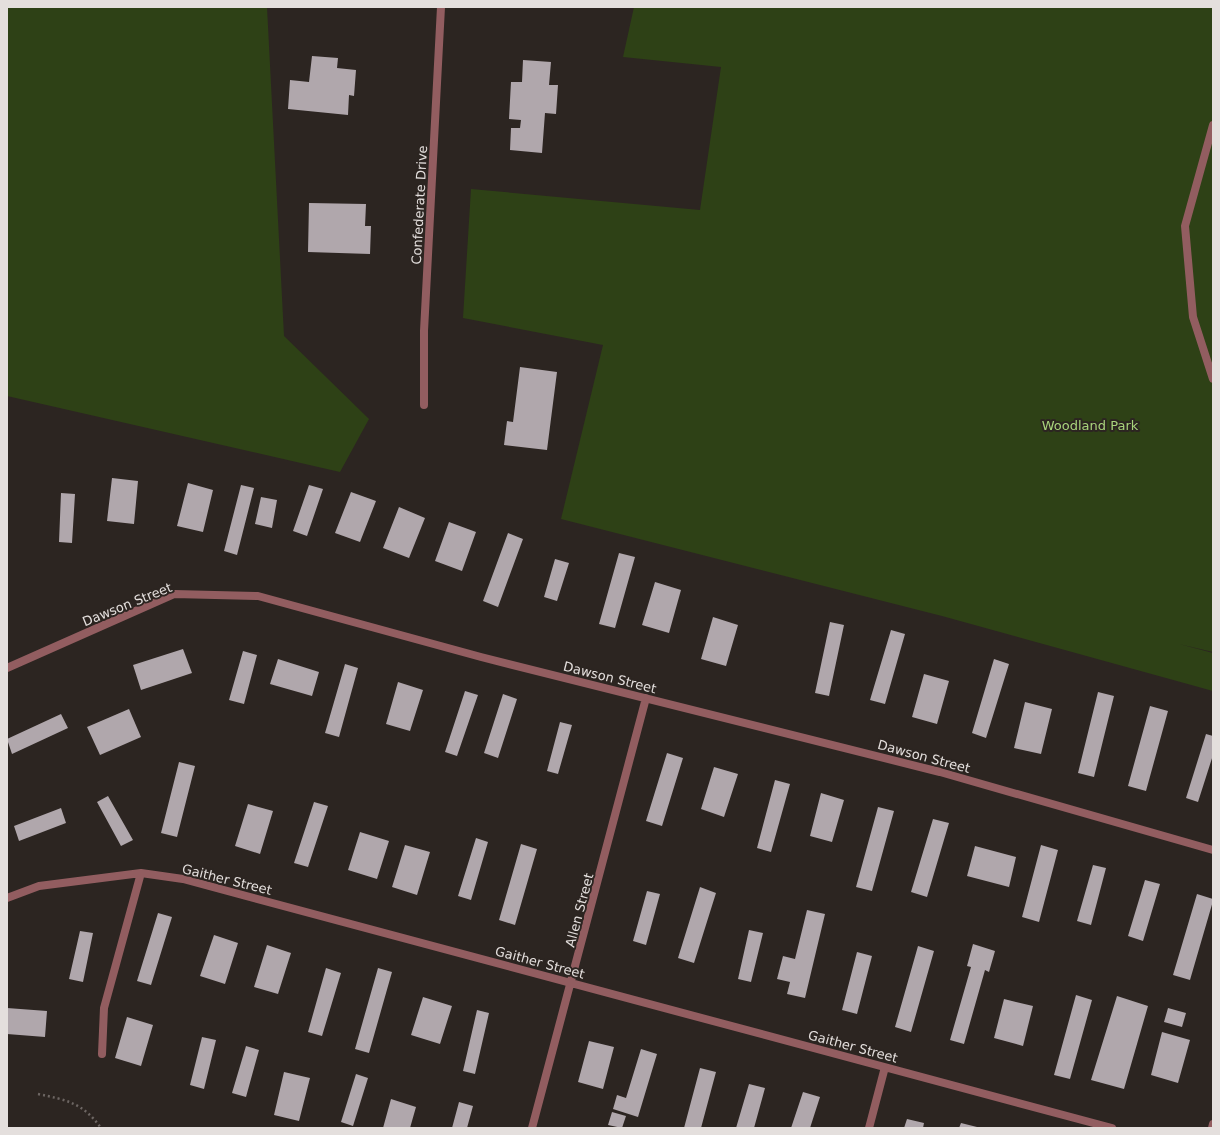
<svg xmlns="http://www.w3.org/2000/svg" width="1220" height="1135" font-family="'DejaVu Sans',sans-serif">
<rect width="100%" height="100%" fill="#2c2521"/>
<!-- green -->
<path fill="#2e4116" d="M7 7H267L284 336 369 419 340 472 7 396Z
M634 7H1213V652L1179 644 1213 653V691L942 616 561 519 603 345 463 318 471 189 700 210 721 67 623 57Z"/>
<!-- building -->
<path fill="#b0a7ac" d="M312 56 338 58 337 68 356 70 354 96 349 95 348 115 288 109 290 80 309 82Z
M523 60 551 62 549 85H558L556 114 545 113 542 153 510 150 511 128H520L521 120 509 119 511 82H522Z
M309 203 366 204 365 226H371L370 254 308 252Z
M520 367 557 372 547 450 504 445 507 421 513 422Z
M112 478 138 481 134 524 107 521Z
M188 483 213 490 203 532 177 526Z
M241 485 254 488 237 555 224 551Z
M309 485 323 489 307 536 293 531Z
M351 492 376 501 360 542 335 533Z
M61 493 75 494 72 543 59 542Z
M261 497 277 500 272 528 255 524Z
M399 507 425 518 409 558 383 548Z
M449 522 476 532 462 571 435 561Z
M508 533 523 539 498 607 483 601Z
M619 553 635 557 615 628 599 624Z
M555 559 569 563 557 601 544 597Z
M655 582 681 590 669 633 642 625Z
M713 617 738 625 726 666 701 659Z
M830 622 844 625 829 696 815 693Z
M891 630 905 634 885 704 870 700Z
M183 649 192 673 141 690 133 665Z
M243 651 257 655 244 704 229 700Z
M278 659 319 672 312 696 270 684Z
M994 659 1009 664 986 738 972 733Z
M345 664 358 668 339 737 325 733Z
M924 674 949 681 937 724 912 717Z
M398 682 423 690 410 731 386 724Z
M465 691 478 695 457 756 445 752Z
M1098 692 1114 696 1094 777 1078 773Z
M503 694 517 699 498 758 484 753Z
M1025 702 1052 709 1041 754 1014 748Z
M1150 706 1168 711 1146 791 1128 786Z
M129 709 141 737 100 755 87 727Z
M61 714 68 728 12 754 7 739Z
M560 722 572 725 558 774 547 771Z
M1206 734 1213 736V755L1198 802 1186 798Z
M667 753 683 758 662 826 646 821Z
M179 762 195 766 177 837 161 833Z
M714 767 738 774 724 817 701 809Z
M775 780 790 784 771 852 757 848Z
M821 793 844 800 832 842 810 836Z
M108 796 133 840 121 846 97 802Z
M314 802 328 806 308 867 294 863Z
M248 804 273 811 260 854 235 846Z
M878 807 894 811 872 891 856 887Z
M61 808 66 823 19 841 14 826Z
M933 819 949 823 927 897 911 892Z
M360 832 389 841 377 879 348 870Z
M476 838 488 842 471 900 458 896Z
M521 844 537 849 515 925 499 920Z
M405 845 430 852 417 895 392 887Z
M1041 845 1058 850 1039 922 1022 917Z
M975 846 1016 857 1009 887 967 876Z
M1093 865 1106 868 1091 925 1077 921Z
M1145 880 1160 884 1143 941 1128 936Z
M700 887 716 893 694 963 678 958Z
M647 891 660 894 646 945 633 941Z
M1197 894 1213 899V901L1190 980 1173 975Z
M807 910 825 914 805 998 787 994 790 982 777 979 783 956 795 959Z
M158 913 172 917 151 985 137 981Z
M749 930 763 933 751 982 738 979Z
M80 931 93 933 83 982 69 979Z
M214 935 238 943 225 984 200 976Z
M973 944 995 951 989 972 985 970 964 1044 950 1040 971 967 967 966Z
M267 945 291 953 278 994 254 987Z
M918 946 934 951 911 1032 895 1027Z
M857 952 872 956 857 1014 842 1010Z
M326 968 341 973 322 1036 308 1032Z
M378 968 392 972 369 1053 355 1049Z
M1076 995 1092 1000 1070 1079 1054 1075Z
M1117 996 1148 1006 1124 1089 1091 1080Z
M423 997 452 1006 440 1044 411 1035Z
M1004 999 1033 1006 1023 1046 994 1038Z
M7 1008 47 1011 45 1037 7 1034Z
M1168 1008 1186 1013 1182 1027 1164 1022Z
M477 1010 489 1013 475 1074 463 1071Z
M127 1017 153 1025 141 1066 115 1058Z
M1162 1032 1190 1040 1178 1083 1151 1075Z
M202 1037 216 1040 204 1089 190 1085Z
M589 1041 614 1047 603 1089 578 1082Z
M246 1046 259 1050 246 1097 232 1093Z
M641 1049 657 1054 638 1117 613 1109 617 1095 626 1098Z
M700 1068 716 1072 701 1128H684Z
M284 1072 310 1078 299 1121 274 1115Z
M356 1074 368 1078 353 1126 341 1122Z
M749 1084 765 1088 754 1128H736Z
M803 1092 820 1097 810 1128H791Z
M391 1099 416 1107 410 1128H383Z
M459 1102 473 1106 467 1128H452Z
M612 1112 626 1116 622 1128 608 1125Z
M907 1119 924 1123 923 1128H904Z
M961 1123 977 1127V1128H959Z"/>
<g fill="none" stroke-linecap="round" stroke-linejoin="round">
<!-- path -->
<path stroke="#6d6663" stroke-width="2.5" stroke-dasharray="2 3" stroke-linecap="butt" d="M38 1094C67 1100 83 1103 101 1128"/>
<!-- service -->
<path stroke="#925d60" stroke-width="8" d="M1213 125 1185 226 1193 317 1213 379"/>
<!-- minor -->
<path stroke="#925d60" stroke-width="8" d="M424 405V331L441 7
M7 668 174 594 258 596 481 657 940 772 1213 850
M7 898 39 886 141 873 183 879 1112 1128
M102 1054 104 1008 141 873
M532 1128 646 698
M869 1128 885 1067
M1212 1128 1213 1124"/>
</g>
<g text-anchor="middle" stroke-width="4" stroke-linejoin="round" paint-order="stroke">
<!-- street labels -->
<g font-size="13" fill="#e4dfdd" stroke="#2c2521">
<text transform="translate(419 205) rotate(-87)" y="5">Confederate Drive</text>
<text transform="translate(127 604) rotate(-22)" y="5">Dawson Street</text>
<text transform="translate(610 677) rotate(14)" y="5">Dawson Street</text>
<text transform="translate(924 756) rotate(15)" y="5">Dawson Street</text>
<text transform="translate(227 879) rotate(14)" y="5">Gaither Street</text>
<text transform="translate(579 910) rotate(-75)" y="5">Allen Street</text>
<text transform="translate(540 962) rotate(15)" y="5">Gaither Street</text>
<text transform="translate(853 1046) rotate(15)" y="5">Gaither Street</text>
</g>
<!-- park labels -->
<g font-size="13" fill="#a8d37b" stroke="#2c2521">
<text x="1090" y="430">Woodland Park</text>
</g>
</g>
<!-- border -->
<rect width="1220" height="1135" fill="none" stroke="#e4dfdd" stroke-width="16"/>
</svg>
